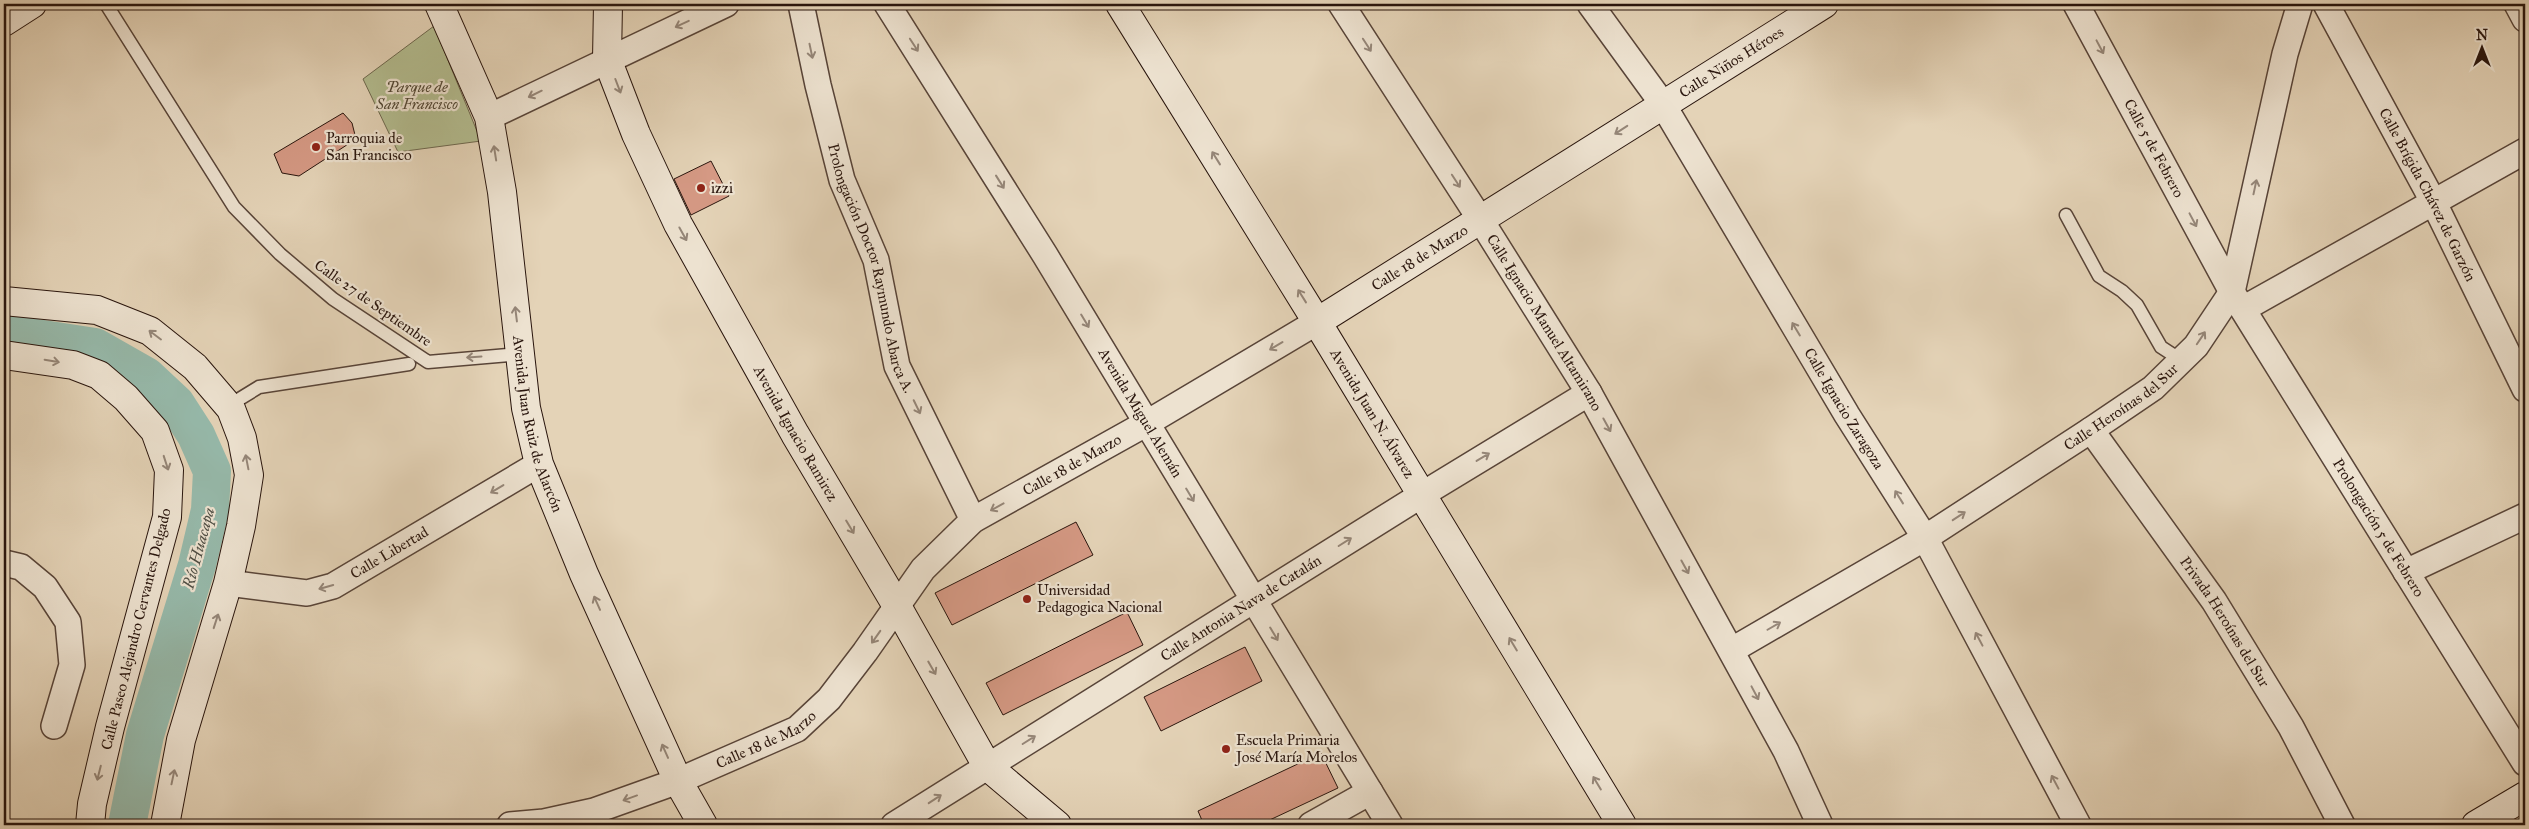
<svg xmlns="http://www.w3.org/2000/svg" width="2529" height="829" font-family="'IM FELL Great Primer',serif">
<rect width="100%" height="100%" fill="#e4d3b7"/>
<filter id="stains"><feTurbulence type="fractalNoise" baseFrequency=".004" numOctaves="4"/><feColorMatrix values="0 0 0 0 .2 0 0 0 0 .09 0 0 0 0 .02 0 0 0 .5 -.17"/></filter>
<radialGradient id="worn" r=".72"><stop offset=".6" stop-color="#630" stop-opacity="0"/><stop offset="1" stop-color="#630" stop-opacity=".3"/></radialGradient>
<!-- green -->
<path fill="#b3bc8f" stroke="#6e684e" d="M434 26 481 141 398 152 363 79Z"/>
<g fill="none" stroke-linecap="round" stroke-linejoin="round">
<!-- river -->
<path stroke="#96b9aa" stroke-width="38" d="M4 333 95 347 146 376 176 404 196 435 212 471 210 510 197 565 145 735 127 825"/>
</g>
<!-- building -->
<path fill="#d59984" stroke="#29150d" d="M343 113 352 123 356 139 299 176 282 173 274 154Z
M711 161 729 196 691 215 674 179Z
M1076 522 1093 555 952 625 935 593Z
M1127 612 1143 645 1003 715 986 683Z
M1245 647 1262 681 1161 731 1144 697Z
M1321 753 1338 788 1259 825H1204L1198 811Z"/>
<g fill="none" stroke-linecap="round" stroke-linejoin="round">
<defs>
<path id="lane" d="M106 4 234 207 280 254 333 299 428 362 520 354
M2066 215 2099 276 2122 291 2137 305 2161 347 2181 360
M228 406 259 387 409 364"/>
<g id="street">
<path id="s1" d="M801 4 818 85 842 180 876 260 897 366 973 520"/>
<path id="s2" d="M887 4 1045 255 1390 825"/>
<path id="s3" d="M1341 4 1480 219 1589 393 1786 751 1820 825"/>
<path id="s4" d="M1590 4 1662 103 1847 415 1925 538 2078 825"/>
<path id="s5" d="M2076 4 2232 292 2525 763"/>
<path id="s6" d="M2326 4 2434 203 2525 389"/>
<path d="M2517 4 2525 19"/>
<path d="M489 117 726 4"/>
<path d="M2243 309 2525 151"/>
<path id="s7" d="M2091 430 2214 601 2291 727 2342 825"/>
<path d="M4 563 21 567 45 587 68 622 72 665 54 726"/>
<path d="M2406 572 2525 516"/>
<path id="s8" d="M228 583 307 593 333 586 539 464"/>
<path id="s9" d="M1732 650 1925 538 2091 430 2153 388 2196 346 2232 292 2285 54 2300 4"/>
<path id="s10" d="M510 825 544 822 594 811 678 781 797 729 829 699 865 652 923 569 973 520 1147 423 1317 322"/>
<path id="s11" d="M894 825 1423 494 1589 393"/>
<path d="M1311 825 1370 792"/>
</g>
<g id="secondary">
<path id="s12" d="M439 4 489 117 502 192 526 408 539 464 584 574 678 781 703 825"/>
<path id="s13" d="M608 4 607 59 636 134 678 224 795 434 897 606 987 766 1057 825"/>
<path id="s14" d="M1120 4 1317 322 1622 825"/>
<path d="M4 22 32 4"/>
<path d="M4 301 97 310 150 331 195 367 231 409 242 438 249 475 241 526 228 583 181 740 165 825"/>
<path id="s15" d="M1317 322 1824 4"/>
<path d="M4 355 73 365 99 375 126 398 155 431 169 470 167 517 110 727 92 804 90 825"/>
<path d="M2476 825 2525 796"/>
</g>
</defs>
<!-- lane casing -->
<use href="#lane" stroke="#584438" stroke-width="15"/>
<!-- street casing -->
<use href="#street" stroke="#584438" stroke-width="28"/>
<!-- secondary casing -->
<use href="#secondary" stroke="#29150d" stroke-width="30"/>
<!-- lane -->
<use href="#lane" stroke="#ede2d0" stroke-width="12"/>
<!-- street -->
<use href="#street" stroke="#ede2d0" stroke-width="25"/>
<!-- secondary -->
<use href="#secondary" stroke="#ede2d0" stroke-width="28"/>
</g>
<!-- one-way arrows -->
<defs><path id="oneway-shaft" d="M-6 0H5M1.5-3L5.5 0L1.5 3" fill="none" stroke-width="1.6" stroke-linecap="round" stroke-linejoin="round" transform="scale(1.25)"/></defs>
<g stroke="#958678">
<use href="#oneway-shaft" transform="translate(682 24) rotate(155)"/>
<use href="#oneway-shaft" transform="translate(914 45) rotate(57)"/>
<use href="#oneway-shaft" transform="translate(1367 45) rotate(57)"/>
<use href="#oneway-shaft" transform="translate(2100 47) rotate(62)"/>
<use href="#oneway-shaft" transform="translate(811 51) rotate(78)"/>
<use href="#oneway-shaft" transform="translate(618 86) rotate(69)"/>
<use href="#oneway-shaft" transform="translate(535 94) rotate(154)"/>
<use href="#oneway-shaft" transform="translate(1621 130) rotate(147)"/>
<use href="#oneway-shaft" transform="translate(495 153) rotate(-99)"/>
<use href="#oneway-shaft" transform="translate(1216 158) rotate(-122)"/>
<use href="#oneway-shaft" transform="translate(1456 181) rotate(57)"/>
<use href="#oneway-shaft" transform="translate(1000 182) rotate(58)"/>
<use href="#oneway-shaft" transform="translate(2255 187) rotate(-78)"/>
<use href="#oneway-shaft" transform="translate(2193 220) rotate(62)"/>
<use href="#oneway-shaft" transform="translate(683 234) rotate(61)"/>
<use href="#oneway-shaft" transform="translate(1302 296) rotate(-122)"/>
<use href="#oneway-shaft" transform="translate(516 314) rotate(-97)"/>
<use href="#oneway-shaft" transform="translate(1085 321) rotate(59)"/>
<use href="#oneway-shaft" transform="translate(1796 329) rotate(-121)"/>
<use href="#oneway-shaft" transform="translate(155 335) rotate(-143)"/>
<use href="#oneway-shaft" transform="translate(2201 338) rotate(-56)"/>
<use href="#oneway-shaft" transform="translate(1276 346) rotate(149)"/>
<use href="#oneway-shaft" transform="translate(474 357) rotate(176)"/>
<use href="#oneway-shaft" transform="translate(52 361) rotate(10)"/>
<use href="#oneway-shaft" transform="translate(917 407) rotate(64)"/>
<use href="#oneway-shaft" transform="translate(1607 425) rotate(61)"/>
<use href="#oneway-shaft" transform="translate(1483 457) rotate(-31)"/>
<use href="#oneway-shaft" transform="translate(247 462) rotate(-101)"/>
<use href="#oneway-shaft" transform="translate(166 463) rotate(72)"/>
<use href="#oneway-shaft" transform="translate(497 489) rotate(149)"/>
<use href="#oneway-shaft" transform="translate(1190 495) rotate(59)"/>
<use href="#oneway-shaft" transform="translate(1899 497) rotate(-122)"/>
<use href="#oneway-shaft" transform="translate(997 507) rotate(151)"/>
<use href="#oneway-shaft" transform="translate(1959 516) rotate(-33)"/>
<use href="#oneway-shaft" transform="translate(850 527) rotate(59)"/>
<use href="#oneway-shaft" transform="translate(1345 542) rotate(-32)"/>
<use href="#oneway-shaft" transform="translate(1685 567) rotate(61)"/>
<use href="#oneway-shaft" transform="translate(326 587) rotate(164)"/>
<use href="#oneway-shaft" transform="translate(597 603) rotate(-114)"/>
<use href="#oneway-shaft" transform="translate(216 621) rotate(-72)"/>
<use href="#oneway-shaft" transform="translate(1774 626) rotate(-30)"/>
<use href="#oneway-shaft" transform="translate(1274 634) rotate(59)"/>
<use href="#oneway-shaft" transform="translate(876 637) rotate(125)"/>
<use href="#oneway-shaft" transform="translate(1979 639) rotate(-118)"/>
<use href="#oneway-shaft" transform="translate(1513 644) rotate(-121)"/>
<use href="#oneway-shaft" transform="translate(932 668) rotate(60)"/>
<use href="#oneway-shaft" transform="translate(1755 693) rotate(62)"/>
<use href="#oneway-shaft" transform="translate(1029 740) rotate(-32)"/>
<use href="#oneway-shaft" transform="translate(665 751) rotate(-114)"/>
<use href="#oneway-shaft" transform="translate(99 773) rotate(104)"/>
<use href="#oneway-shaft" transform="translate(173 777) rotate(-78)"/>
<use href="#oneway-shaft" transform="translate(2055 782) rotate(-118)"/>
<use href="#oneway-shaft" transform="translate(1597 783) rotate(-121)"/>
<use href="#oneway-shaft" transform="translate(630 798) rotate(160)"/>
<use href="#oneway-shaft" transform="translate(935 799) rotate(-33)"/>
</g>
<!-- markers -->
<g fill="#8f2418" stroke="#ede2d0" stroke-width="2">
<circle cx="316" cy="147" r="5"/>
<circle cx="701" cy="188" r="5"/>
<circle cx="1027" cy="599" r="5"/>
<circle cx="1226" cy="749" r="5"/>
</g>
<g text-anchor="middle" stroke-width="4.5" stroke-linejoin="round" paint-order="stroke">
<!-- street labels -->
<g font-size="15" fill="#29150d" stroke="#ede2d0">
<text dy="5" stroke="none"><textPath href="#s15" startOffset="489">Calle Niños Héroes</textPath></text>
<text dy="5" stroke="none"><textPath href="#s5" startOffset="164">Calle 5 de Febrero</textPath></text>
<text dy="5" stroke="none"><textPath href="#s6" startOffset="216">Calle Brígida Chávez de Garzón</textPath></text>
<text dy="5" stroke="none"><textPath href="#s15" startOffset="121">Calle 18 de Marzo</textPath></text>
<text dy="5" stroke="none"><textPath href="#s1" startOffset="274">Prolongación Doctor Raymundo Abarca A.</textPath></text>
<text transform="translate(373 303) rotate(35)" y="5">Calle 27 de Septiembre</text>
<text dy="5" stroke="none"><textPath href="#s3" startOffset="378">Calle Ignacio Manuel Altamirano</textPath></text>
<text dy="5" stroke="none"><textPath href="#s9" startOffset="459">Calle Heroínas del Sur</textPath></text>
<text dy="5" stroke="none"><textPath href="#s4" startOffset="478">Calle Ignacio Zaragoza</textPath></text>
<text dy="5" stroke="none"><textPath href="#s2" startOffset="481">Avenida Miguel Alemán</textPath></text>
<text dy="5" stroke="none"><textPath href="#s14" startOffset="481">Avenida Juan N. Álvarez</textPath></text>
<text dy="5" stroke="none"><textPath href="#s12" startOffset="435">Avenida Juan Ruiz de Alarcón</textPath></text>
<text dy="5" stroke="none"><textPath href="#s13" startOffset="475">Avenida Ignacio Ramirez</textPath></text>
<text dy="5" stroke="none"><textPath href="#s10" startOffset="692">Calle 18 de Marzo</textPath></text>
<text dy="5" stroke="none"><textPath href="#s5" startOffset="605">Prolongación 5 de Febrero</textPath></text>
<text dy="5" stroke="none"><textPath href="#s8" startOffset="172">Calle Libertad</textPath></text>
<text dy="5" stroke="none"><textPath href="#s11" startOffset="409">Calle Antonia Nava de Catalán</textPath></text>
<text dy="5" stroke="none"><textPath href="#s7" startOffset="234">Privada Heroínas del Sur</textPath></text>
<text transform="translate(136 629) rotate(-76)" y="5">Calle Paseo Alejandro Cervantes Delgado</text>
<text dy="5" stroke="none"><textPath href="#s10" startOffset="272">Calle 18 de Marzo</textPath></text>
</g>
<!-- park labels -->
<g font-size="15" font-style="italic" fill="#524734" stroke="#ede2d0">
<text x="417" y="92">Parque de<tspan x="417" dy="17">San Francisco</tspan></text>
</g>
<!-- poi labels -->
<g font-size="15" fill="#29150d" stroke="#ede2d0" text-anchor="start">
<text x="326" y="143">Parroquia de<tspan x="326" dy="17">San Francisco</tspan></text>
<text x="711" y="193">izzi</text>
<text x="1037" y="595">Universidad<tspan x="1037" dy="17">Pedagogica Nacional</tspan></text>
<text x="1236" y="745">Escuela Primaria<tspan x="1236" dy="17">José María Morelos</tspan></text>
</g>
<!-- water labels -->
<g font-size="16" font-style="italic" fill="#4f4e44" stroke="#ede2d0">
<text transform="translate(198 548) rotate(-75)" y="6">Río Huacapa</text>
</g>
</g>
<!-- margin -->
<rect width="2529" height="829" fill="none" stroke="#e4d3b7" stroke-width="20"/>
<rect x="5" y="5" width="2519" height="819" fill="none" stroke="#29150d" stroke-width="2.5"/>
<rect x="10" y="10" width="2509" height="809" fill="none" stroke="#29150d"/>
<!-- north arrow -->
<g transform="translate(2482 48)" stroke="#ede2d0" stroke-width="4" paint-order="stroke">
<path d="M0-4L9 19L0 12L-9 19Z" fill="#29150d"/>
<text y="-8" font-size="14" font-weight="bold" text-anchor="middle" fill="#29150d">N</text>
</g>
<rect width="100%" height="100%" filter="url(#stains)"/>
<rect width="100%" height="100%" fill="url(#worn)"/>
</svg>
